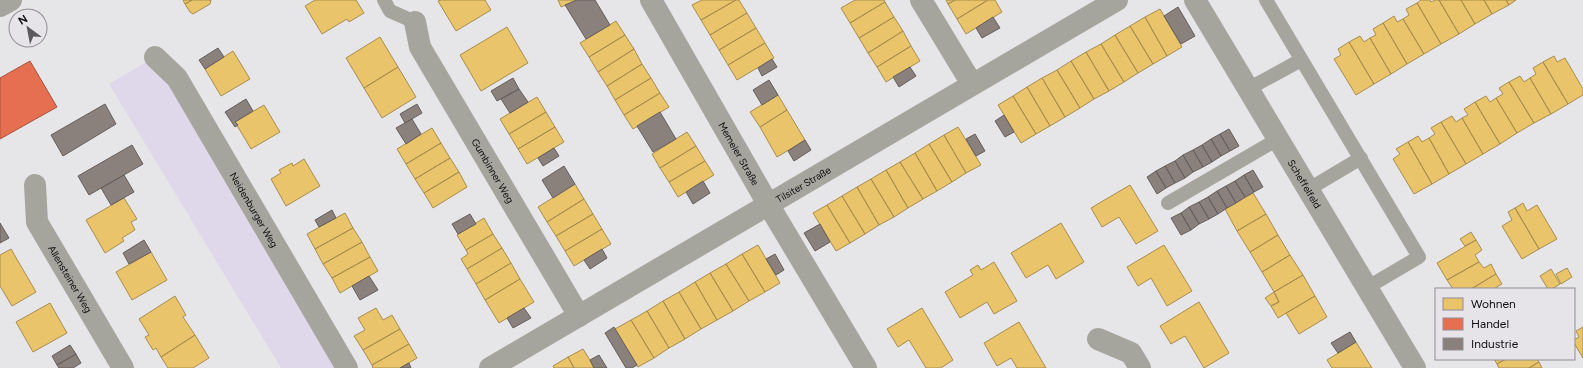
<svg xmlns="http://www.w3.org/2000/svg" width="1583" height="368" font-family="Figtree,sans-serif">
<rect width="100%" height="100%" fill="#e6e5e8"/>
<!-- green -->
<path fill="#dfd7ea" d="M155 57 347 368H281L109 84Z"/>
<!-- homes -->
<path fill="#e9c46a" stroke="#a78d4f" d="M183 0H192L185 4Z
M192 0H211L210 4 193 14 190 12 185 4Z
M315 0H356L364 13 349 22 347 19 322 34 305 6Z
M441 0H485L491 10 456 31 438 1Z
M558 0H577L561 7Z
M702 0H736L701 20 692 5Z
M736 0H739L747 13 710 35 701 20Z
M855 0H884L885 2 850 23 841 8Z
M946 0H955L948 4Z
M955 0H988L957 19 948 4Z
M988 0H995L1002 12 966 34 957 19Z
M1421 0H1430L1431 2 1435 0H1439L1459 34 1441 44 1417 3Z
M1439 0H1461L1475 24 1459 34Z
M1461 0H1484L1492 14 1475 24Z
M1484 0H1506L1509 5 1492 14Z
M1506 0H1516L1509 5Z
M885 2 894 17 859 38 850 23Z
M1417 3 1441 44 1424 54 1403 19 1409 15 1406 9Z
M1160 9 1182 47 1167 56 1145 17Z
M747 13 756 28 719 50 710 35Z
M1394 16 1397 22 1403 19 1424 54 1407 64 1383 23Z
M894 17 903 31 868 53 859 38Z
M1145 17 1167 56 1153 64 1130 26Z
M616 21 625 35 589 57 580 43Z
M1383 23 1407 64 1391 74 1370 38 1376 35 1373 29Z
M1130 26 1153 64 1138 73 1115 35Z
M507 27 528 63 481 91 460 55Z
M756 28 765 43 728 65 719 50Z
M903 31 911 46 877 67 868 53Z
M625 35 634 49 598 72 589 57Z
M1115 35 1138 73 1124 82 1101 44Z
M1360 36 1364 42 1370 38 1391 74 1374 84 1349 42Z
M380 37 398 67 364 88 346 58Z
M1349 42 1374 84 1356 95 1334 59 1341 55 1338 49Z
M765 43 774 58 737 80 728 65Z
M1101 44 1124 82 1109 91 1086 52Z
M911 46 920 61 886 82 877 67Z
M634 49 642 64 607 86 598 72Z
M233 51 250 79 221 96 205 69Z
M1086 52 1109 91 1094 99 1071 61Z
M1554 56 1557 62 1565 58 1583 89V95L1568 104 1543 62Z
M1071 61 1094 99 1080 108 1057 70Z
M1543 62 1568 104 1551 114 1530 78 1536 74 1533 68Z
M642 64 651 78 615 100 607 86Z
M398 67 416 97 382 118 364 88Z
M1057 70 1080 108 1065 117 1042 78Z
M1520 76 1524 82 1530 78 1551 114 1534 123 1509 82Z
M651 78 660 93 624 115 615 100Z
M1042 78 1065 117 1050 126 1027 87Z
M1509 82 1534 123 1517 133 1496 98 1503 94 1499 88Z
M1027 87 1050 126 1036 134 1013 96Z
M660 93 669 107 633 129 624 115Z
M778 95 787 110 760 127 750 112Z
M1013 96 1036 134 1021 143 998 105Z
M1486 96 1490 102 1496 98 1517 133 1500 144 1475 102Z
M537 97 546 112 509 134 500 119Z
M1475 102 1500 144 1483 154 1462 118 1468 115 1464 109Z
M264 105 280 132 251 149 235 122Z
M787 110 805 140 777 157 760 127Z
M546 112 555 127 518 149 509 134Z
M1452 116 1456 122 1462 118 1483 154 1466 164 1441 122Z
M1441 122 1466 164 1449 174 1429 138 1435 134 1431 128Z
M555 127 564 142 527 164 518 149Z
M958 127 981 165 966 173 944 135Z
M432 128 441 143 406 164 397 149Z
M687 132 696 146 660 168 652 154Z
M944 135 966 173 952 182 929 144Z
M1418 136 1422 142 1429 138 1449 174 1432 184 1408 142Z
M1408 142 1432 184 1414 194 1393 159 1400 154 1396 149Z
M441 143 450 158 415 179 406 164Z
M929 144 952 182 937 191 915 153Z
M696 146 705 161 669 182 660 168Z
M915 153 937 191 923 199 900 162Z
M450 158 459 172 424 193 415 179Z
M304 159 320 186 286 206 271 179 281 173 279 170 292 163 293 166Z
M705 161 714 175 678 197 669 182Z
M900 162 923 199 908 208 886 170Z
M886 170 908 208 894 217 871 179Z
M459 172 467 187 433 208 424 193Z
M871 179 894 217 879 225 857 187Z
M575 184 584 199 547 222 538 207Z
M1130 185 1158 231 1136 244 1119 217 1102 227 1091 208Z
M857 187 879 225 865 234 842 196Z
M1253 193 1266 214 1237 231 1225 209Z
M842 196 865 234 850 243 827 205Z
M124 198 137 219 131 222 135 230 122 238 124 241 105 253 86 220Z
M584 199 593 214 556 236 547 222Z
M1523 203 1527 211 1537 205 1557 239 1539 249 1515 208Z
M827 205 850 243 836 251 813 213Z
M1515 208 1539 249 1522 259 1502 226 1512 220 1508 212Z
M345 213 353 228 315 249 307 234Z
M593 214 602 229 565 251 556 236Z
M1266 214 1278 235 1250 252 1237 231Z
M484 218 493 234 466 250 457 235Z
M1061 223 1084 262 1056 279 1048 265 1026 278 1011 253Z
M353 228 362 242 323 264 315 249Z
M602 229 611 244 574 266 565 251Z
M1471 232 1476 240 1465 246 1460 239Z
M493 234 502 248 467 269 461 259 468 254 466 250Z
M1278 235 1290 255 1262 272 1250 252Z
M1476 240 1482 250 1475 255 1479 262 1447 280 1437 263Z
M362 242 370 257 332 278 323 264Z
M758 245 780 283 765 292 742 254Z
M1164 245 1192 291 1167 306 1151 278 1138 286 1127 267Z
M502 248 511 263 476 284 467 269Z
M11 249 36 292 12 306 0 286V255Z
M151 252 167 280 132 300 116 272Z
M742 254 765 292 749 301 726 264Z
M1290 255 1303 275 1274 292 1262 272Z
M370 257 378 271 340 293 332 278Z
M994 262 1017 301 994 314 987 302 960 318 945 292 973 275 970 270 978 265 981 270Z
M1479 262 1484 268 1491 264 1496 274 1471 289H1453L1447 280Z
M511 263 520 279 485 300 476 284Z
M726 264 749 301 733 311 710 273Z
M1567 268 1572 277 1561 284 1556 274Z
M1551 269 1560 284 1552 289H1548L1540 276Z
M710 273 733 311 717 320 695 282Z
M1496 274 1502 284 1495 288 1496 289H1471Z
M1303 275 1315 296 1278 318 1271 306 1279 302 1274 292Z
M520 279 534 302 499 323 485 300Z
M695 282 717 320 701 329 679 292Z
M679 292 701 329 685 339 663 301Z
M1274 292 1279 302 1271 306 1265 298Z
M175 296 186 315 183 317 195 335 161 357 156 348 153 350 145 337 149 335 139 319Z
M1315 296 1327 317 1299 334 1286 313Z
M663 301 685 339 669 348 647 311Z
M1199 302 1229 353 1204 368 1185 336 1171 344 1160 326Z
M50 303 67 333 33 352 16 322Z
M376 308 383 320 392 315 400 329 363 350 354 336 365 330 358 318Z
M922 308 953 360 941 368H926L909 340 898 347 887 329Z
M647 311 669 348 654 358 631 320Z
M631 320 654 358 638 367 615 329Z
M1019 322 1046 368H1017L1011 358 997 366 984 343Z
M1583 327V358L1574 343V340L1579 337 1576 331Z
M400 329 409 344 372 365 363 350Z
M195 335 209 358 193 368H168L161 357Z
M1356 342 1372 368H1332L1327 360Z
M409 344 417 358 400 368H373L372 365Z
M583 349 590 360 594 368H574L568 357Z
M568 357 574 368H554L553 366Z
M1494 359H1506L1497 364Z
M1506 359H1537L1539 362 1529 368H1499L1497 364Z
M1539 362 1542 368H1529Z"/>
<!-- shops -->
<path fill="#e76f51" stroke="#a6523d" d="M30 61 57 107 0 139V78Z"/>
<!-- industry -->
<path fill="#8a817c" stroke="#655e5b" d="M577 0H595L610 25 586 39 565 5Z
M1178 7 1195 36 1181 44 1164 16Z
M993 17 1000 28 982 38 976 28Z
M218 48 224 57 205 69 199 60Z
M772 59 777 67 762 76 758 68Z
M910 67 916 76 899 87 893 77Z
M513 78 519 89 497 101 491 91Z
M769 80 778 95 762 105 753 90Z
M519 89 528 102 510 113 501 99Z
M246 99 253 111 235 122 238 125 235 127 225 112Z
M105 104 116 124 63 156 51 135Z
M417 104 422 113 405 123 400 114Z
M660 112 676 139 653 152 637 126Z
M1004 115 1014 132 1005 137 995 121Z
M412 119 421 134 406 144 396 128Z
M1229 129 1239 146 1230 151 1220 134Z
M975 134 985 151 976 156 966 139Z
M1220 134 1230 151 1221 156 1211 139Z
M1211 139 1221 156 1212 162 1202 145Z
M805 140 811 150 794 161 788 151Z
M132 145 143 164 89 195 78 176Z
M1202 145 1212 162 1203 167 1193 150Z
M554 148 559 156 543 166 538 158Z
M1193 150 1203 167 1193 172 1183 155Z
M1183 155 1193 172 1185 178 1175 161Z
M1175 161 1185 178 1175 183 1165 166Z
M564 166 575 184 553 198 542 180Z
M1165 166 1175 183 1166 188 1156 171Z
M1253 170 1263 187 1254 192 1244 175Z
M1156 171 1166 188 1157 194 1147 177Z
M124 175 134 192 111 205 101 188Z
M1244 175 1254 192 1245 197 1235 181Z
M703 181 710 193 693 204 686 192Z
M1235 181 1245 197 1236 203 1226 186Z
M1226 186 1236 203 1227 208 1217 191Z
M1217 191 1227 208 1218 214 1208 197Z
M1208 197 1218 214 1209 219 1199 202Z
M1199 202 1209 219 1199 224 1189 207Z
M1189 207 1199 224 1191 230 1181 213Z
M332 210 336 218 319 227 315 220Z
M1181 213 1191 230 1181 235 1171 218Z
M470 214 476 224 458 234 452 224Z
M0 223 9 238 0 243Z
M820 224 830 242 815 251 804 233Z
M144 240 151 252 129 264 123 253Z
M602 249 607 258 590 269 584 260Z
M775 254 784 270 776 275 766 259Z
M369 276 378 290 360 300 352 286Z
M524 308 531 318 513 328 507 318Z
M614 327 637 365 632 368H626L605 333Z
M1350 332 1356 342 1338 353 1331 343Z
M70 345 76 354 57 365 52 356Z
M76 354 81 363 73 368H59L57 365Z
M599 355 607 368H594L590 360Z
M409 363 411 368H400Z"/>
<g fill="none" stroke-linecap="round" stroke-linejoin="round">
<!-- service -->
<path stroke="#a6a59d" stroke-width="14" d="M384 0 390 11 415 22
M1266 0 1419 257 1368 287
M1248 89 1301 60
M1309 189 1361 158
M1168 203 1278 139"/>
<!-- minor -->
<g stroke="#a6a59d" stroke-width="22">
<path id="s1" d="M651 0 768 204 866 368"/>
<path d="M921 0 972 84"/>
<path id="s2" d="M1195 0 1415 368"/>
<path id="s3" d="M415 22 420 47 579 316"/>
<path id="s4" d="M155 57 177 78 347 368"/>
<path id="s5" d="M35 185 37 222 123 368"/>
<path d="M1098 339 1131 353 1140 368"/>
<path id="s6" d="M490 368 1117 0"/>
</g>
<!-- tertiary -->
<path stroke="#a6a59d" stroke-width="22" d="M0 6 11 0"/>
</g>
<g text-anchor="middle" stroke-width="4" stroke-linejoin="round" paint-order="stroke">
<!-- street labels -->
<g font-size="10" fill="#0e0d0f" stroke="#e6e4e9">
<text dy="4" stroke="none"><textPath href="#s1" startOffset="177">Memeler Straße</textPath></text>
<text dy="4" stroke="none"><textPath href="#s3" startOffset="169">Gumbinner Weg</textPath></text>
<text dy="4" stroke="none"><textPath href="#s6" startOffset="363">Tilsiter Straße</textPath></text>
<text dy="4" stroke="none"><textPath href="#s2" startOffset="214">Scheffelfeld</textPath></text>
<text dy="4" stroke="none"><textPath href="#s4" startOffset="183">Neidenburger Weg</textPath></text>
<text dy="4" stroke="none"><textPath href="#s5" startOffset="103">Allensteiner Weg</textPath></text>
</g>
</g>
<!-- legend -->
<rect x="1435" y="288" width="140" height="72" fill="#e6e4e9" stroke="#908e92"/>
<rect x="1443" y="298" width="20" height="12" fill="#e9c46a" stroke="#908e92"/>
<text x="1471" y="308" font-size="12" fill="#0e0d0f">Wohnen</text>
<rect x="1443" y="318" width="20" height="12" fill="#e76f51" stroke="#908e92"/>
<text x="1471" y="328" font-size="12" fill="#0e0d0f">Handel</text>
<rect x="1443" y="338" width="20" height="12" fill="#8a817c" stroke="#908e92"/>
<text x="1471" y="348" font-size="12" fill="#0e0d0f">Industrie</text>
<!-- north arrow -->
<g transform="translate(28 28) rotate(328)"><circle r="19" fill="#e6e4e9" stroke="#908e92"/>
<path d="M0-3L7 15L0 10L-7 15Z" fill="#5a595b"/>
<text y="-6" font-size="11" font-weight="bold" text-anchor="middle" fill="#0e0d0f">N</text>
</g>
</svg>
